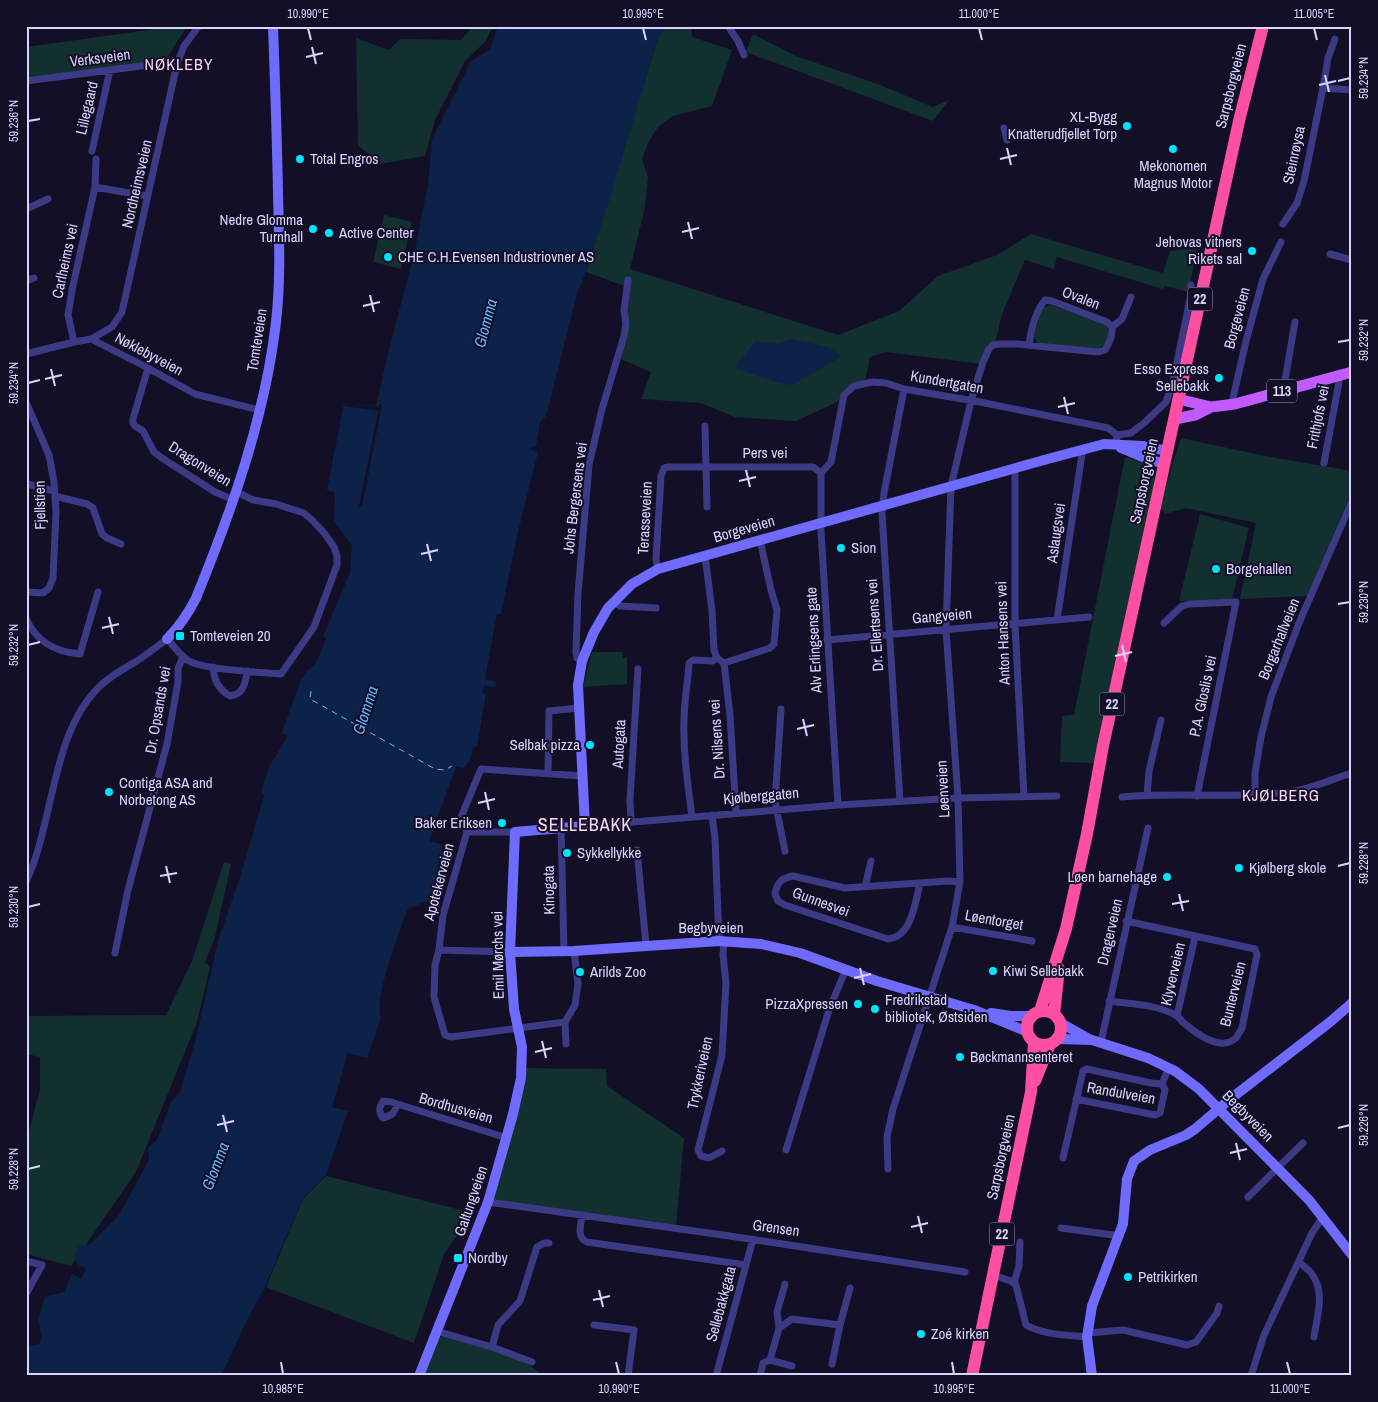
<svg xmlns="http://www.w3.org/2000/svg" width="1378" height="1402" font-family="'Archivo Narrow',sans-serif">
<rect width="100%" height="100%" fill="#130f26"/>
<!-- green -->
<path fill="#12302f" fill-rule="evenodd" d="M177 26H187L164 63 26 81V47Z
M473 26H493L485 42 465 61 435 120 425 156 380 164 358 145 356 38 389 50 400 39 461 40Z
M666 26H691L692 37 732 50 712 106 673 116 658 127 649 141 642 159 648 177 645 207 630 269 838 335 899 311 938 276 997 255 1031 234 1163 273 1170 251 1197 248 1189 292 1165 286 1163 289 1057 257 1054 269 1025 260 1002 314 995 344 982 364 886 352 870 357 865 381 837 402 796 421 735 417 701 403 641 399 651 372 618 358 627 287 586 272 658 38ZM755 341 840 357 815 371Z
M753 34 796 56 880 85 933 107 949 100 933 121 746 52Z
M384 215 412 222 401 269 373 262Z
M1050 305 1105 324 1109 331 1106 343 1099 349 1037 343 1034 336 1042 308Z
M1181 438 1270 457 1352 471V491L1307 596 1240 599 1256 523 1186 508 1165 514 1160 506Z
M1125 457 1150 465 1154 472 1155 480 1095 763 1060 762 1062 716 1074 715Z
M1200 514 1249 528 1232 599 1179 601Z
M592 652H622L623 658H627V684L583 687Z
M224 862 231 864 215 937 205 962 210 967 197 1022 136 1172 71 1266 26 1254V1142L40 1090V1057L26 1054V1016L166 1015 192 961Z
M526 1068 606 1069 607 1086 684 1138 676 1226 492 1200Z
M326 1176 469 1212 461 1230 444 1254 414 1343 266 1287 303 1199Z
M443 1336C468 1343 526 1355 542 1376H422L438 1338Z"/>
<!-- water -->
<path fill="#0c2248" d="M498 26H666L658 38 613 188 586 272 577 294 546 416 540 422 536 446 529 449 538 452 517 536 501 614H497L485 679 496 682 495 687 484 685 483 694H486L477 746 473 747 470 760 464 768 456 767 429 841 441 844 444 859 433 898 407 910C400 931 373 999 381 1018L367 1058 348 1053 332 1107 348 1111 326 1175 303 1198 264 1289 248 1318 221 1376H26V1347L39 1344 42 1337 38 1319 45 1297 64 1292 72 1274 81 1279 86 1268 80 1266 75 1261V1253L79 1246 90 1244 119 1215 149 1160 148 1148 157 1140 171 1102 180 1092 195 1042 218 941 239 880 264 796 261 791 270 765 288 736 282 733 300 682 308 670 315 665 326 639 323 636 350 573 352 546 334 521 335 493 327 490 344 403 376 406 388 353 414 254 428 184 432 139 471 61 490 49Z
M793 339 834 349 840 357 793 385 779 383 735 368 755 341 777 344Z"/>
<!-- pier -->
<path fill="#130f26" d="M344 403 378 407 379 404 382 405 362 507 359 506 378 411 344 406Z"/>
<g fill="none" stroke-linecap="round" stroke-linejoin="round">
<!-- ferry -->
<path stroke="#62b6ff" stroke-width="1" stroke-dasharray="6 5" stroke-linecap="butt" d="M311 691 310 699 435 769 445 770 452 766"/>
<!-- street -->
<path stroke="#3d3a85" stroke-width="7" d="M728 26 738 41 744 55
M1335 39 1328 58 1323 88 1352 90
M26 81 164 63 177 64
M1004 128 1007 140
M92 151 110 70
M96 159 95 187 147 196
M26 209 48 199
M1283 224 1297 203 1304 181 1323 88
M1330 254 1352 260
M26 281 34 278
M1112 327 1122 319 1131 297
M91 339 112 327 122 312 177 64 184 46 199 26
M74 342 68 315 72 290 95 187
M26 354 74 342 91 339 148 368 195 394 259 410
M148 368 133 419V423L135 426 143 431 154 452 162 458 215 492 234 500
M1285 390 1284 386 1295 322
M26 402 49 455 54 482 56 512 53 578 49 588 43 593 26 592
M1235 404 1233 398 1246 341 1263 279 1281 242
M705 426 707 507
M1117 435 1131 433 1144 423 1166 402 1174 377 1191 294V285
M1324 463 1339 382 1338 376
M1015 468V624L1024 796
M821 473 831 462 844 395 854 386 872 382 886 383 904 389 980 402 1108 428 1117 435 1116 445
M821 473V531L838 805
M28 484 54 491
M55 496 87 504 93 508 102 534 107 538 121 544
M705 556 712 610 714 650 717 658
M658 569 656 559 661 476 664 468 668 467H813L821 473
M614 602 620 606 656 608
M26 618C36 642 55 652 80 654L98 592
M1057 620 1082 454 1081 449
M1164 623 1182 606 1189 604 1236 602 1197 796
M827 640 1089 617
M717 658 724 663 770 648 774 644 777 610 771 590 760 540
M582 661 577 658 576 652 578 594 589 465 602 409 624 336 626 324 624 310 628 280
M724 663 730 715 736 813
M213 667C214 680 218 689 230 696 245 694 244 683 248 671
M781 709 775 802 785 851
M548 773 549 711 578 708
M1255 794V773L1261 737 1271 697 1299 623 1352 501
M1147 795 1149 771 1161 720
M1122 797C1178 792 1234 799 1290 792 1311 789 1332 779 1352 773
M900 801 882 513 884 493 904 389
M712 815 715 838 719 941
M692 817C688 785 683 753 684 721 684 701 688 682 689 663L693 660 712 661 717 658
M631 821 630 800 638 669
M585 826 838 805 958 798 1057 796
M561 827 564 951
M467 832H515
M637 850 646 945
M26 882C54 823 51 734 99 687 110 676 123 669 137 661 147 654 157 647 167 639 174 646 180 656 189 661 205 670 260 672 281 674L314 627 337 565V556L334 547 325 534 313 521 304 513 276 504 253 500 237 492
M920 884C915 902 912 937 888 939L785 905 778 901 775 894C777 882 782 878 793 876L845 888 949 881 960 882
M865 887 871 861
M952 927 1032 941
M439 950 510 952
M115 953 128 890 167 744 178 682V669L183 656
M1109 1001C1130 1004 1158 1004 1177 1016 1180 1018 1182 1022 1185 1024 1197 1034 1221 1052 1236 1038 1238 1035 1240 1031 1242 1028L1257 955 1255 949 1126 921
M1177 1016 1195 937
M565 1022 451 1037 445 1035 434 997 435 965 439 950 443 915 467 832 461 817 481 769 582 776
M1101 1042 1148 828
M566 1044 565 1022 575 1005 578 984 574 951
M1076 1099 1155 1115 1160 1113 1165 1090 1162 1084
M397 1105C394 1114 392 1115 383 1118 378 1111 379 1108 383 1101L391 1102 507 1138
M786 1150 829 1010 846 969
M722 1151 709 1158 701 1156 698 1150 722 1055 726 983 723 955 724 941
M1063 1158 1083 1071 1087 1069 1151 1083 1162 1084 1169 1067
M888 1169 887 1137 893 1109 952 927 960 882 958 798 946 629 951 486 971 401 983 362 989 349 993 345 1000 344H1017L1098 352 1105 350C1110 342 1113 335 1112 327L1107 322 1052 301 1045 300C1035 312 1031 330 1029 345
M1248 1197 1303 1143
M488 1202 730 1236 965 1272
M582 1215C581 1225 576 1237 587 1242L746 1265
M1061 1228 1120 1236
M26 1261 42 1265 26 1294
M1299 1262C1303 1266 1308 1269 1311 1273 1326 1291 1317 1316 1314 1337
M993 1275 1011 1281 1016 1285 1026 1325C1044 1335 1067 1335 1087 1337
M1014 1283 1019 1266 1020 1242
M594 1325 634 1330 628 1376
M840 1325 850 1288
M779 1328 777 1312 785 1284
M436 1331 492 1347 532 1362
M1088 1333 1123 1330 1187 1345 1196 1342 1217 1313 1219 1306
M492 1347 498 1325 520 1301 537 1247 544 1243H549
M770 1360 792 1366
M716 1376 753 1239
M760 1376 763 1363 770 1360 779 1328 792 1319 840 1325 832 1364
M1251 1376 1264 1335 1312 1233 1323 1217"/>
<!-- secondary -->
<path stroke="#6f6bff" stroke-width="10" d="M1121 448 1140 456 1164 464
M167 639C180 626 188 614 196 598 232 510 265 417 276 322 281 279 279 236 278 193 277 137 275 82 273 26
M510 952 574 951 719 941 761 944 800 953 877 981 974 1010 1028 1032
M991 1013 1011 1016H1032
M1061 1023 1091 1040
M1058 1039 1092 1040 1148 1058 1175 1071 1199 1089 1309 1200 1352 1255
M419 1376 488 1202 513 1114 521 1078 522 1047 514 1009 510 952 515 832 585 826 578 685 582 661 594 632 608 608 632 584 658 569 1044 460 1104 444 1142 446 1168 451
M1092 1376 1087 1337 1092 1306 1123 1224 1127 1179 1134 1161 1150 1150 1186 1135 1195 1129 1229 1100 1330 1022 1352 1003"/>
<!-- primary -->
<path stroke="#c25bff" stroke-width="11" d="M1178 399 1211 407
M1175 419 1195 415 1211 407 1235 404 1352 372"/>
<!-- highway -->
<path stroke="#ff4fa3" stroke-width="12" d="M1027 1028a17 17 0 1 1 34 0a17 17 0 1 1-34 0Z
M1040 1011 1066 929 1087 834 1103 746 1239 121 1263 26
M1054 1014 1059 969
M1035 1081 1050 1044
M972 1376 1031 1092 1034 1042"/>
</g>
<!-- ticks -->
<path fill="none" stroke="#d9d4ff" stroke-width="2" d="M308 28 311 40M643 28 646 40M979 28 982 40M1314 28 1317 40M312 47 316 64M306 57 323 53M1325 75 1329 92M1338 81 1350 78M1319 85 1336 81M28 121 40 119M1007 148 1011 165M1000 159 1017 155M688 222 692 239M682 232 699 228M370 295 374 312M363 306 380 302M1338 342 1350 340M51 369 55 386M45 379 62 375M28 383 40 380M1064 397 1068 414M1058 407 1075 403M746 470 750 487M739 481 756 477M427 544 431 561M421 554 438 550M1338 604 1350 602M109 617 113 634M102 628 119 624M28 645 40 642M1122 645 1126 662M1115 656 1132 652M803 719 807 736M797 729 814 725M485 792 489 810M478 803 495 799M166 866 170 883M1338 866 1350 863M160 876 177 873M1179 894 1183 911M1172 904 1189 901M28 907 40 904M860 968 864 985M854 978 871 974M542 1041 546 1058M535 1052 552 1048M223 1115 227 1132M217 1125 234 1121M1338 1128 1350 1125M1236 1143 1240 1160M1230 1153 1247 1149M28 1169 40 1166M918 1216 922 1233M911 1227 928 1223M599 1290 603 1307M593 1300 610 1296M281 1362 283 1374M616 1362 619 1374M952 1362 954 1374M1287 1362 1290 1374"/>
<!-- markers -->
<g fill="#00e5ff" stroke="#130f26" stroke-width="2">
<circle cx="1127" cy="126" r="5"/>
<circle cx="1173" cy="149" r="5"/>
<circle cx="300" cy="159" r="5"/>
<circle cx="313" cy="229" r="5"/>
<circle cx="329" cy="233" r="5"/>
<circle cx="1252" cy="251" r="5"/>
<circle cx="388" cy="257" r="5"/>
<circle cx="1219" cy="378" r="5"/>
<circle cx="841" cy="548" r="5"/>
<circle cx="1216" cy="569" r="5"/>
<rect x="175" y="631" width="10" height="10" rx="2.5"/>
<circle cx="590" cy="745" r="5"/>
<circle cx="109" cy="792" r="5"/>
<circle cx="502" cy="823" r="5"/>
<circle cx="567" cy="853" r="5"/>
<circle cx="1239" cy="868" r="5"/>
<circle cx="1167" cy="877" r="5"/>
<circle cx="993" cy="971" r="5"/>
<circle cx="580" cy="972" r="5"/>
<circle cx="858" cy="1004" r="5"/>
<circle cx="875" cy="1009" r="5"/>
<circle cx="960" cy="1057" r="5"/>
<rect x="453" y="1253" width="10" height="10" rx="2.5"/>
<circle cx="1128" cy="1277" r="5"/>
<circle cx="921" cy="1334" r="5"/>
</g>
<g text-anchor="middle" stroke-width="4" stroke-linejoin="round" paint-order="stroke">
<!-- shield labels -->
<g fill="#130f26" stroke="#9e99be" stroke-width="1">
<rect x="1187.5" y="287.5" width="25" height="23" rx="4"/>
<rect x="1267" y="379.5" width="30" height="23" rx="4"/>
<rect x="1099.5" y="692.5" width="25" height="23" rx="4"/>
<rect x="989.5" y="1222.5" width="25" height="23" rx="4"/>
</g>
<g font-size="14" font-weight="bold" fill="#d9d4ff">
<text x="1200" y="304">22</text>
<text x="1282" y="396">113</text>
<text x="1112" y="709">22</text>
<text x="1002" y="1239">22</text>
</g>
<!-- street labels -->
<g font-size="15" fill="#d9d4ff" stroke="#130f26">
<text transform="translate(100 58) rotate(-7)" y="5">Verksveien</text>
<text transform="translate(1231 86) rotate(-76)" y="5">Sarpsborgveien</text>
<text transform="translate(87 108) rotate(-77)" y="5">Lillegaard</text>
<text transform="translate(1294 155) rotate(-78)" y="5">Steinrøysa</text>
<text transform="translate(137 184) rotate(-77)" y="5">Nordheimsveien</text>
<text transform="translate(65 261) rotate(-78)" y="5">Carlheims vei</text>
<text transform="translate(1081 298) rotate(21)" y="5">Ovalen</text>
<text transform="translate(1237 318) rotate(-75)" y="5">Borgeveien</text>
<text transform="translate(257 340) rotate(-81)" y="5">Tomteveien</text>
<text transform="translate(149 354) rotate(28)" y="5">Nøklebyveien</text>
<text transform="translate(947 382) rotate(10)" y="5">Kundertgaten</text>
<text transform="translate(1318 417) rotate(-79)" y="5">Frithjofs vei</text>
<text x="765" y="458">Pers vei</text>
<text transform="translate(200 464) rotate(32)" y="5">Dragonveien</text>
<text transform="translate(1144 481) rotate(-78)" y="5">Sarpsborgveien</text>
<text transform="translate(575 498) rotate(-83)" y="5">Johs Bergersens vei</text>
<text transform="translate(40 505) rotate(-91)" y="5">Fjellstien</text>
<text transform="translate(645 518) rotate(-87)" y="5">Terasseveien</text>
<text transform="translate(744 529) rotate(-16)" y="5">Borgeveien</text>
<text transform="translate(1056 533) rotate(-82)" y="5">Aslaugsvei</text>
<text transform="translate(942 616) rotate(-5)" y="5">Gangveien</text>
<text transform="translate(875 625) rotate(-94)" y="5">Dr. Ellertsens vei</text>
<text transform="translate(1003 633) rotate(-92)" y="5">Anton Hansens vei</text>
<text transform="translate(1279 639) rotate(-68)" y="5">Borgarhallveien</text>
<text transform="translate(814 640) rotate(-93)" y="5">Alv Erlingsens gate</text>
<text transform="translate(1203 696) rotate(-78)" y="5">P.A. Gloslis vei</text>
<text transform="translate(158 710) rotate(-80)" y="5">Dr. Opsands vei</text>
<text transform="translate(717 739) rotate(-94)" y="5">Dr. Nilsens vei</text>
<text transform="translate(619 744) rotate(-87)" y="5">Autogata</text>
<text transform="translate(943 789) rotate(-93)" y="5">Løenveien</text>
<text transform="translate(761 796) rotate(-5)" y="5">Kjølberggaten</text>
<text transform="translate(439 882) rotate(-75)" y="5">Apotekerveien</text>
<text transform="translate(549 890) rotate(-91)" y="5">Kinogata</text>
<text transform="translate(821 902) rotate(20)" y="5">Gunnesvei</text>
<text transform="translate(994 920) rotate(10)" y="5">Løentorget</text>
<text x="711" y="933">Begbyveien</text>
<text transform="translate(1110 932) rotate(-77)" y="5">Dragerveien</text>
<text transform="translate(498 955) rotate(-91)" y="5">Emil Mørchs vei</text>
<text transform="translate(1173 974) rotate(-77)" y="5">Klyverveien</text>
<text transform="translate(1233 994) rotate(-76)" y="5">Bunterveien</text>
<text transform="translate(700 1073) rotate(-78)" y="5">Trykkeriveien</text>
<text transform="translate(1121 1093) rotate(10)" y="5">Randulveien</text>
<text transform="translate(456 1108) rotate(16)" y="5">Bordhusveien</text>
<text transform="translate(1248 1116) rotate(45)" y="5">Begbyveien</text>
<text transform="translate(1001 1157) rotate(-78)" y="5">Sarpsborgveien</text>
<text transform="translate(471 1201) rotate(-71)" y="5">Galtungveien</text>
<text transform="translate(776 1228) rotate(8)" y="5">Grensen</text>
<text transform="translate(721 1304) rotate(-75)" y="5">Sellebakkgata</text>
</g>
<!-- poi labels -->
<g font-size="15" fill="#d9d4ff" stroke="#130f26" text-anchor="start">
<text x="1117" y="122" text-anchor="end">XL-Bygg<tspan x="1117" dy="17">Knatterudfjellet Torp</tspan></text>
<text x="310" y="164">Total Engros</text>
<text x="1173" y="171" text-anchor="middle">Mekonomen<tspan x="1173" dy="17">Magnus Motor</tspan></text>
<text x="303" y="225" text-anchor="end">Nedre Glomma<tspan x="303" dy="17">Turnhall</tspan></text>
<text x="339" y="238">Active Center</text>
<text x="1242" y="247" text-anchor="end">Jehovas vitners<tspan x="1242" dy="17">Rikets sal</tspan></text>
<text x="398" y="262">CHE C.H.Evensen Industriovner AS</text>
<text x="1209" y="374" text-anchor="end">Esso Express<tspan x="1209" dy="17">Sellebakk</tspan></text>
<text x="851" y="553">Sion</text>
<text x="1226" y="574">Borgehallen</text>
<text x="190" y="641">Tomteveien 20</text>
<text x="580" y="750" text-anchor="end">Selbak pizza</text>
<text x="119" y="788">Contiga ASA and<tspan x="119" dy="17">Norbetong AS</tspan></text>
<text x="492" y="828" text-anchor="end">Baker Eriksen</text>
<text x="577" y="858">Sykkellykke</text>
<text x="1249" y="873">Kjølberg skole</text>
<text x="1157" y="882" text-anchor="end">Løen barnehage</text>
<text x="1003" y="976">Kiwi Sellebakk</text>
<text x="590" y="977">Arilds Zoo</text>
<text x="885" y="1005">Fredrikstad<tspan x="885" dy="17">bibliotek, Østsiden</tspan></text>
<text x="848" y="1009" text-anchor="end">PizzaXpressen</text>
<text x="970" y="1062">Bøckmannsenteret</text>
<text x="468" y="1263">Nordby</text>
<text x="1138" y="1282">Petrikirken</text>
<text x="931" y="1339">Zoé kirken</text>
</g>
<!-- neighbourhood labels -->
<g font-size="16" letter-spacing="1" fill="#ffd6f0" stroke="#130f26">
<text x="179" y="70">NØKLEBY</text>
<text x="1281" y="801">KJØLBERG</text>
</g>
<!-- water labels -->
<g font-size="16" font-style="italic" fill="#62b6ff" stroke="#130f26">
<text transform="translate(485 323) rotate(-75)" y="6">Glomma</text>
<text transform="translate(365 710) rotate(-72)" y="6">Glomma</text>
<text transform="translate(215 1166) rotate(-69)" y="6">Glomma</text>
</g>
<!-- quarter labels -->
<g font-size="18" letter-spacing="1" fill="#ffd6f0" stroke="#130f26">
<text x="585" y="831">SELLEBAKK</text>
</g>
</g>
<!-- border -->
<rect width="1378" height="1402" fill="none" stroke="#130f26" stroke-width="55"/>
<rect x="28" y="28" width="1322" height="1346" fill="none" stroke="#d9d4ff" stroke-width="2"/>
<g font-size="12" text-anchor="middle" fill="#d9d4ff">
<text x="308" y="18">10.990°E</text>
<text x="643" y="18">10.995°E</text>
<text x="979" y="18">11.000°E</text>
<text x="1314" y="18">11.005°E</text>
<text transform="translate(1364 78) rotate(-90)" y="4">59.234°N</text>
<text transform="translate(14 121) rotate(-90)" y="4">59.236°N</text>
<text transform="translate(1364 340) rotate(-90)" y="4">59.232°N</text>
<text transform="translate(14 383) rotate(-90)" y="4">59.234°N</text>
<text transform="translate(1364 602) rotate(-90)" y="4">59.230°N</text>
<text transform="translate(14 645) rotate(-90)" y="4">59.232°N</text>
<text transform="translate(1364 863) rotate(-90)" y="4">59.228°N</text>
<text transform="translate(14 907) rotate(-90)" y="4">59.230°N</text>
<text transform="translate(1364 1125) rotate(-90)" y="4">59.226°N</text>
<text transform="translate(14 1169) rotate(-90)" y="4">59.228°N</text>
<text x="283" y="1393">10.985°E</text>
<text x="619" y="1393">10.990°E</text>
<text x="954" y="1393">10.995°E</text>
<text x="1290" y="1393">11.000°E</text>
</g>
</svg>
